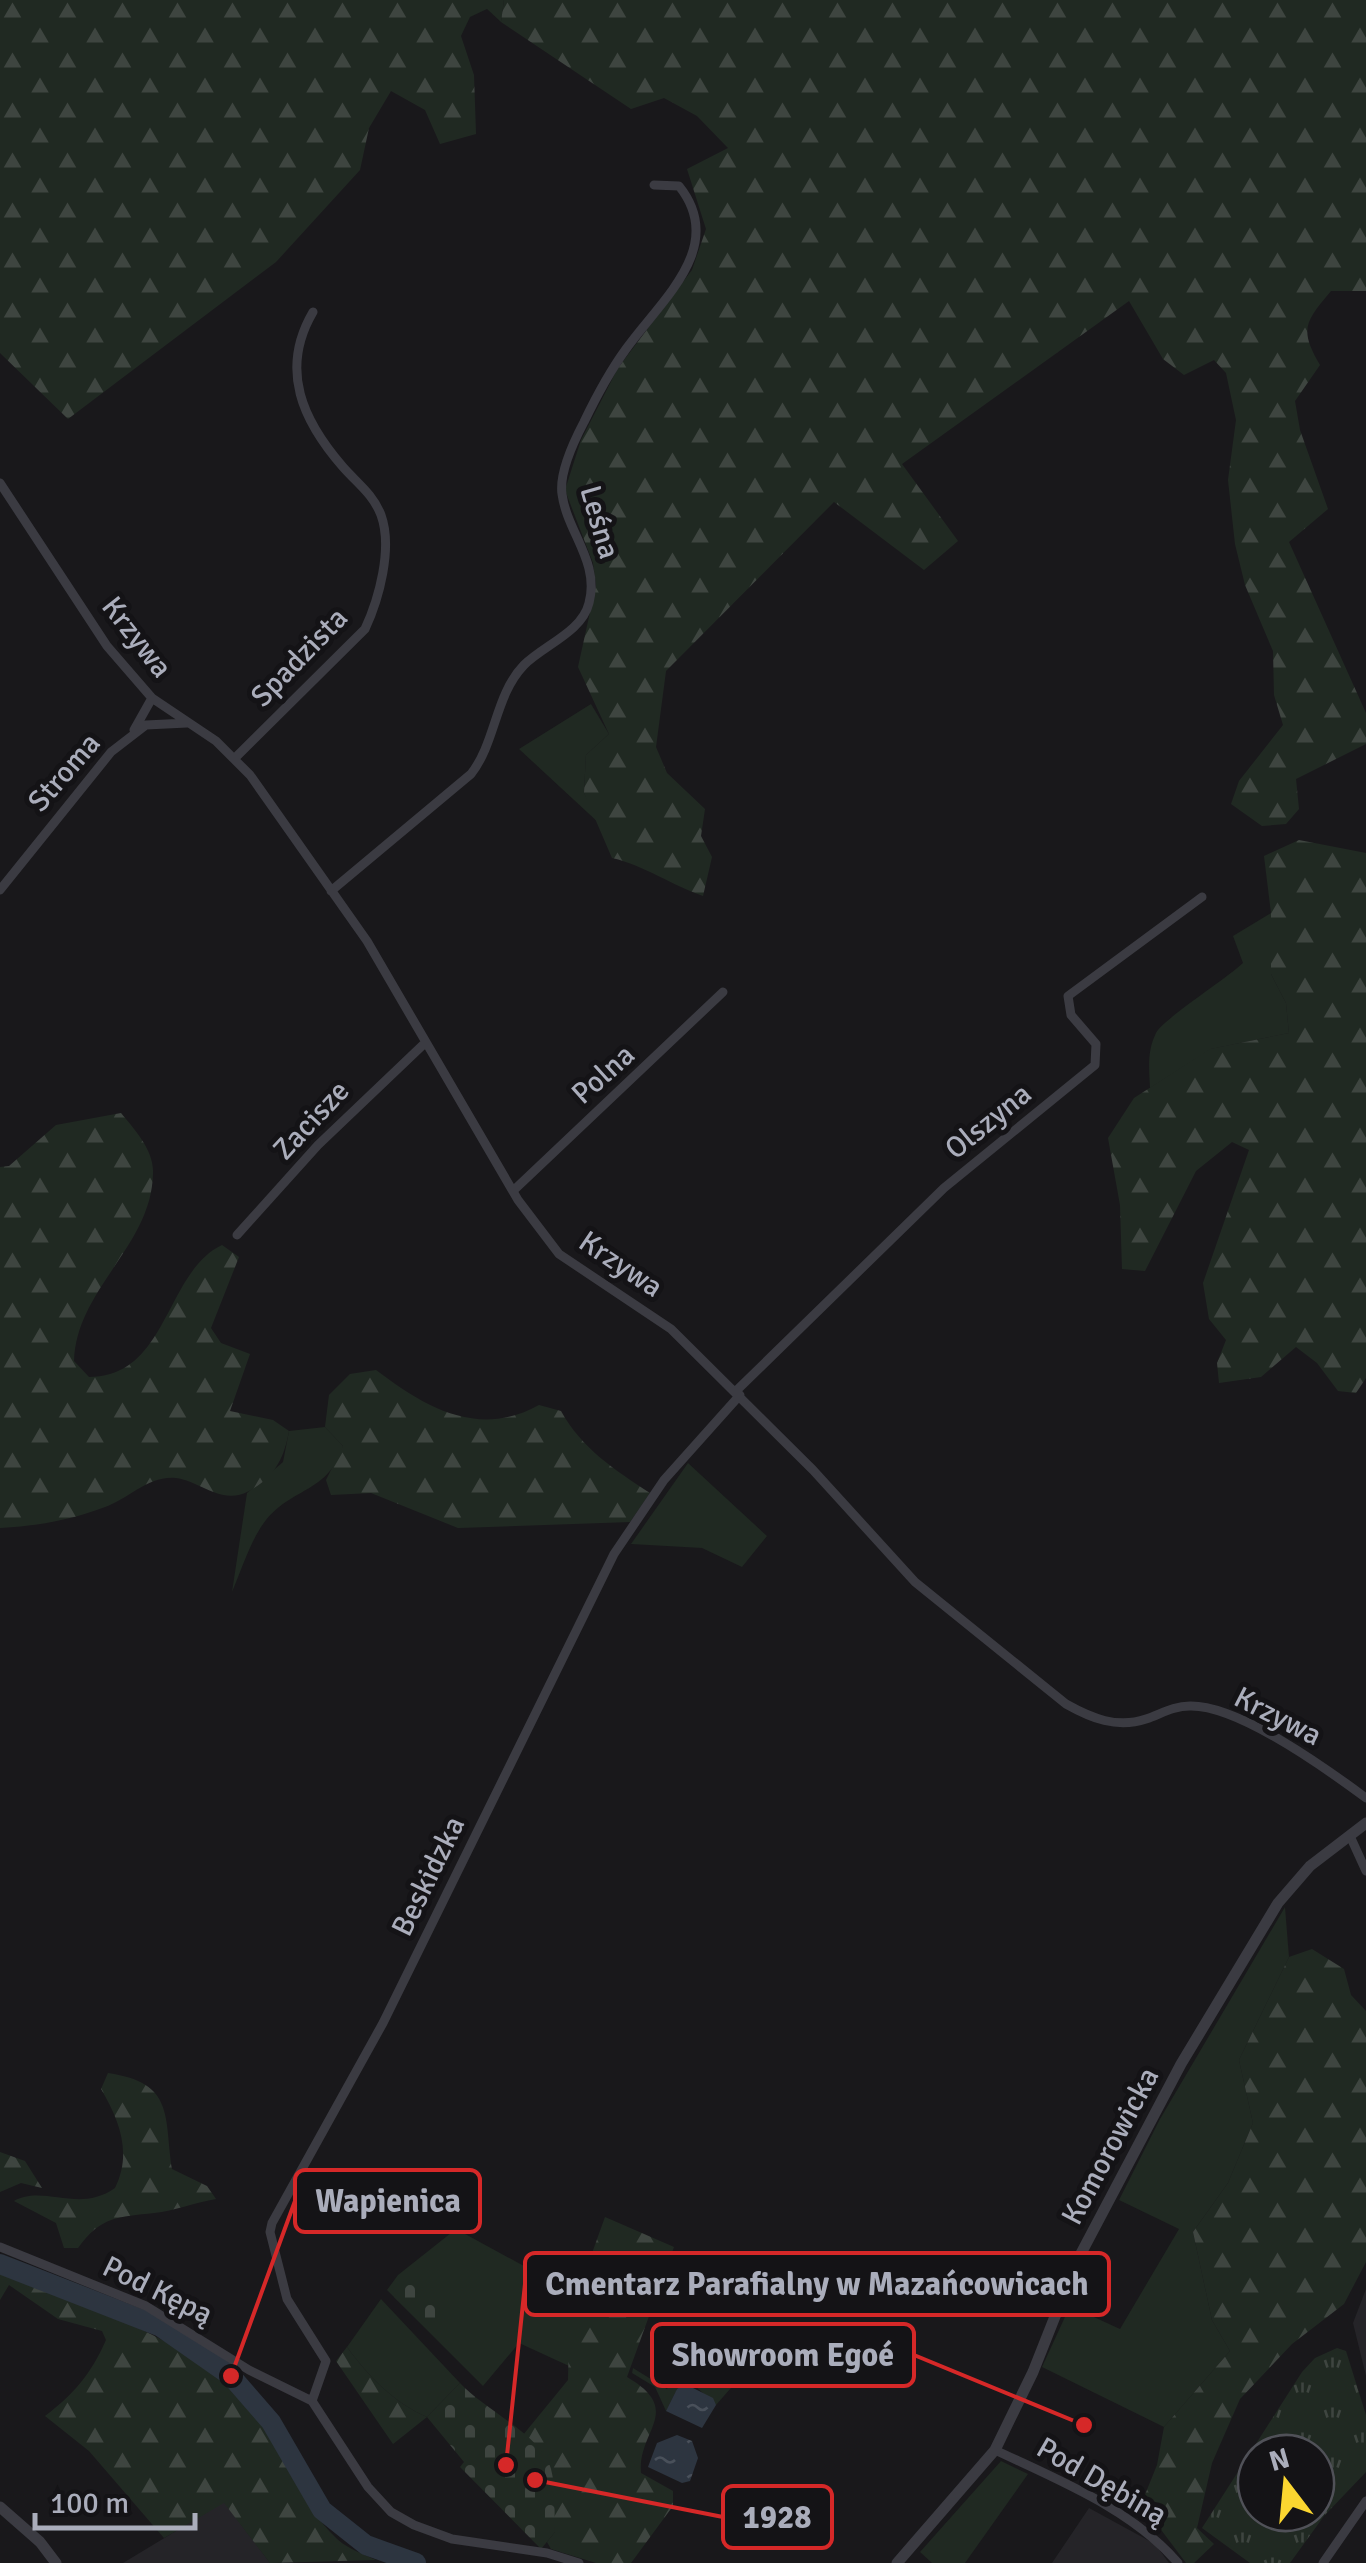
<svg xmlns="http://www.w3.org/2000/svg" width="1366" height="2563" font-family="Signika,sans-serif">
<defs>
<pattern id="forest-firs" width="22" height="20" patternUnits="userSpaceOnUse" patternTransform="scale(2.5)"><rect width="22" height="20" fill="#202922"/><path d="M5 1l3.5 6h-7zM16 11l3.5 6h-7z" fill="#3e4540"/></pattern>
<pattern id="cemetery-stones" width="16" height="16" patternUnits="userSpaceOnUse" patternTransform="scale(2.5)"><rect width="16" height="16" fill="#202922"/><path d="M2 7V4a2 2 0 0 1 4 0v3zM10 15v-3a2 2 0 0 1 4 0v3z" fill="#3e4540"/></pattern>
<pattern id="park-tufts" width="24" height="20" patternUnits="userSpaceOnUse" patternTransform="scale(2.5)"><rect width="24" height="20" fill="#202922"/><path d="M3 7l-1-3M5 7V3M7 7l1-3M15 17l-1-3M17 17v-4M19 17l1-3" fill="none" stroke="#3e4540"/></pattern>
<pattern id="water-ripples" width="26" height="14" patternUnits="userSpaceOnUse" patternTransform="scale(2.5)"><rect width="26" height="14" fill="#2d3540"/><path d="M2 4q2-2 4 0t4 0M15 11q2-2 4 0t4 0" fill="none" stroke="#49505a"/></pattern>
</defs>
<rect width="100%" height="100%" fill="#19181b"/>
<!-- built -->
<path fill="#252428" d="M1366 2289V2376L1353 2323Z
M224 2502 270 2563H123Z
M1089 2508 1155 2544 1169 2563H1052Z"/>
<!-- grass -->
<path fill="#202922" d="M461 0H504L501 22 487 9 470 17 461 36Z
M591 704 609 734 586 755 584 793 601 825 519 749Z
M1271 913V974L1286 1003 1289 1033 1211 1049 1150 1088C1149 1068 1147 1051 1156 1033 1162 1020 1226 979 1243 963L1233 936Z
M325 1427 343 1446C329 1492 293 1487 266 1520 251 1539 242 1569 232 1592L247 1493 283 1462 289 1431Z
M688 1463 767 1536 742 1567 702 1548 631 1544Z
M1285 1907 1289 1957 1239 2060 1253 2123 1228 2183 1193 2232 1212 2320 1230 2351 1164 2427 1042 2367 1070 2306 1120 2329 1179 2229 1119 2200 1160 2119Z
M456 2229 577 2295 569 2366 519 2343 483 2386 387 2290 398 2275Z
M381 2299 460 2383 427 2417C394 2403 368 2376 347 2347Z
M699 2325C711 2339 711 2356 721 2372H745L716 2405 694 2385 677 2389 666 2411 655 2387 632 2373 633 2368 667 2389 688 2353 686 2329Z
M1001 2461 1028 2474 965 2563H932L920 2552Z"/>
<!-- forest -->
<path fill="url(#forest-firs)" d="M0 0H461V36L474 75 476 134 440 144 425 110 391 91 369 128 360 170 276 262 68 419 0 353Z
M504 0H1366V291H1331C1305 322 1299 329 1320 365L1295 401 1300 430 1328 509 1289 542 1366 713V744L1296 779 1299 809 1286 824 1262 826 1231 804 1239 781 1283 725 1274 695 1273 651 1245 585 1235 544 1228 480 1236 420 1226 373 1214 360 1184 375 1163 359 1129 301 902 464 958 541 924 570 834 502 666 671 656 747 667 773 705 809 701 836 712 857 703 896C671 885 646 866 612 858L584 793 586 755 609 734 578 667 596 585 593 563 565 490 581 440 618 368 692 270 706 229 687 169 728 148 697 116 664 98 631 109 501 22Z
M1299 840 1366 853V1378L1356 1393 1338 1391 1317 1363 1296 1347 1261 1377 1219 1383 1217 1363 1226 1340 1209 1319 1203 1283 1249 1150 1232 1142 1196 1171 1145 1271 1122 1269 1120 1205 1108 1138 1134 1098 1210 1049 1289 1033 1286 1003 1271 974V913L1264 856Z
M121 1113C134 1129 154 1150 153 1173 152 1246 76 1289 74 1361L89 1377C168 1377 165 1272 222 1245L239 1257 211 1328 221 1343 250 1354 230 1411 273 1420 289 1431C284 1458 275 1477 249 1491 221 1506 201 1481 176 1478 149 1475 128 1499 105 1507 71 1520 37 1526 0 1528V1167L9 1166 56 1125Z
M376 1370C425 1407 478 1439 539 1405L561 1411C582 1449 615 1470 650 1493L630 1522 458 1528 371 1493 331 1495 326 1480 343 1446 325 1427 329 1395 350 1374Z
M1312 1949 1344 1969 1351 1995 1366 2011V2262L1344 2304 1292 2344 1240 2399 1212 2463 1197 2528 1214 2544 1194 2563H1186L1162 2531 1138 2512 1157 2465 1164 2427 1230 2351 1212 2320 1193 2232 1228 2183 1253 2123 1239 2060 1289 1957Z
M108 2073C175 2083 164 2116 172 2169L207 2186 216 2199C196 2202 174 2211 154 2213 118 2217 101 2216 78 2248H64L56 2223 14 2201C43 2184 79 2214 115 2188 132 2154 120 2121 101 2089Z
M0 2152 25 2161 42 2188 21 2183 0 2192Z
M605 2217 674 2247 627 2377C685 2411 637 2430 641 2473L673 2491V2506L631 2563H596L551 2549 547 2542 555 2532 542 2452 523 2435 568 2380 569 2335 577 2295Z
M0 2273C89 2309 187 2334 252 2410 285 2448 299 2503 336 2538 346 2548 363 2554 376 2560L270 2563 224 2503 164 2538 89 2451 45 2416C74 2394 91 2374 106 2340L102 2331 58 2319 9 2285 0 2300Z
M347 2347C368 2376 394 2403 427 2417L393 2444 336 2361Z"/>
<!-- cemetery -->
<path fill="url(#cemetery-stones)" d="M410 2282 456 2309 434 2336 394 2297Z
M460 2383C483 2409 543 2436 551 2469 556 2488 554 2512 555 2532L541 2549 460 2467 464 2462 427 2417Z"/>
<!-- park -->
<path fill="url(#park-tufts)" fill-rule="evenodd" d="M1337 2348 1346 2351 1366 2415V2472L1324 2516 1290 2563H1250L1202 2528 1302 2372 1315 2358ZM1316 2453V2513H1256V2453Z"/>
<!-- water -->
<path fill="url(#water-ripples)" d="M685 2384 713 2398 716 2405 702 2428 666 2411 677 2389Z
M677 2435 692 2441 698 2458 690 2481 682 2483 648 2467 657 2443Z"/>
<g fill="none" stroke-linecap="round" stroke-linejoin="round">
<!-- river -->
<path stroke="#2d3540" stroke-width="20" d="M0 2264 161 2327 231 2376 271 2422 322 2510 366 2545 416 2563"/>
<!-- minor -->
<path stroke="#3b3b42" stroke-width="9" d="M0 483 107 646 152 698 216 741 250 775 367 941 518 1200 559 1254 671 1329 813 1470 915 1582 1066 1704C1091 1718 1117 1729 1146 1719 1161 1714 1173 1706 1190 1706 1239 1705 1327 1769 1366 1798
M134 730 152 698
M235 758 365 629C379 599 393 548 381 515 373 494 357 483 343 467 303 421 279 370 313 312
M0 890 111 752 146 725 187 723
M331 891 471 774C496 742 495 695 524 665 544 645 582 632 589 603 600 562 567 532 562 494 559 473 574 441 584 422 596 397 610 371 626 349 660 301 728 247 679 186L654 185
M514 1190 723 992
M237 1235 318 1145 426 1042
M736 1391 944 1188 1095 1065 1096 1044 1071 1015 1068 996 1202 897
M1350 1836 1366 1871
M0 2247 146 2306 249 2370 312 2401 368 2487 391 2512 414 2525 452 2539 547 2553 579 2563
M312 2401 326 2361 287 2299 270 2232 272 2223 383 2023 614 1554 664 1480 740 1395
M995 2450C1058 2480 1132 2509 1178 2563
M1323 2563 1366 2501"/>
<!-- tertiary -->
<path stroke="#3b3b42" stroke-width="11" d="M0 2507 40 2542 56 2563
M897 2563 995 2450 1033 2372 1077 2261 1181 2064 1278 1903 1310 1866 1366 1823"/>
</g>
<g text-anchor="middle" stroke-width="10" stroke-linejoin="round" paint-order="stroke">
<!-- street labels -->
<g font-size="30" fill="#aaadbb" stroke="#141316">
<text transform="translate(600 522) rotate(74)" y="10">Leśna</text>
<text transform="translate(137 637) rotate(52)" y="10">Krzywa</text>
<text transform="translate(299 657) rotate(-46)" y="10">Spadzista</text>
<text transform="translate(64 772) rotate(-49)" y="10">Stroma</text>
<text transform="translate(603 1074) rotate(-42)" y="10">Polna</text>
<text transform="translate(311 1120) rotate(-47)" y="10">Zacisze</text>
<text transform="translate(988 1121) rotate(-39)" y="10">Olszyna</text>
<text transform="translate(621 1264) rotate(34)" y="10">Krzywa</text>
<text transform="translate(1278 1716) rotate(27)" y="10">Krzywa</text>
<text transform="translate(428 1876) rotate(-64)" y="10">Beskidzka</text>
<text transform="translate(1110 2146) rotate(-62)" y="10">Komorowicka</text>
<text transform="translate(158 2290) rotate(26)" y="10">Pod Kępą</text>
<text transform="translate(1102 2481) rotate(30)" y="10">Pod Dębiną</text>
</g>
</g>
<!-- callouts -->
<path fill="none" stroke="#d62828" stroke-width="4" d="M231 2376L295 2201M506 2465L525 2284M1084 2425L914 2355M535 2480L723 2517"/>
<g fill="#d62828" stroke="#141316" stroke-width="4">
<circle cx="231" cy="2376" r="10"/>
<circle cx="506" cy="2465" r="10"/>
<circle cx="1084" cy="2425" r="10"/>
<circle cx="535" cy="2480" r="10"/>
</g>
<g fill="#141316" stroke="#d62828" stroke-width="4">
<rect x="295" y="2170" width="185" height="62" rx="10"/>
<rect x="525" y="2253" width="584" height="62" rx="10"/>
<rect x="652" y="2324" width="262" height="62" rx="10"/>
<rect x="723" y="2486" width="109" height="62" rx="10"/>
</g>
<g font-size="32" text-anchor="middle" font-weight="bold" fill="#aaadbb">
<text x="388" y="2212">Wapienica</text>
<text x="817" y="2295">Cmentarz Parafialny w Mazańcowicach</text>
<text x="783" y="2366">Showroom Egoé</text>
<text x="777" y="2528">1928</text>
</g>
<!-- north arrow -->
<g transform="translate(1286 2483) rotate(344)"><circle r="48" fill="#141316" stroke="#505158" stroke-width="2.5"/>
<path d="M0-8L18 38L0 25L-18 38Z" fill="#fbd630"/>
<text y="-15" font-size="28" font-weight="bold" text-anchor="middle" fill="#aaadbb">N</text>
</g>
<!-- scale -->
<path d="M35 2513v15h160v-15" fill="none" stroke="#aaadbb" stroke-width="5"/>
<text x="50" y="2513" font-size="30" fill="#aaadbb" stroke="#141316" stroke-width="8" paint-order="stroke">100 m</text>
</svg>
